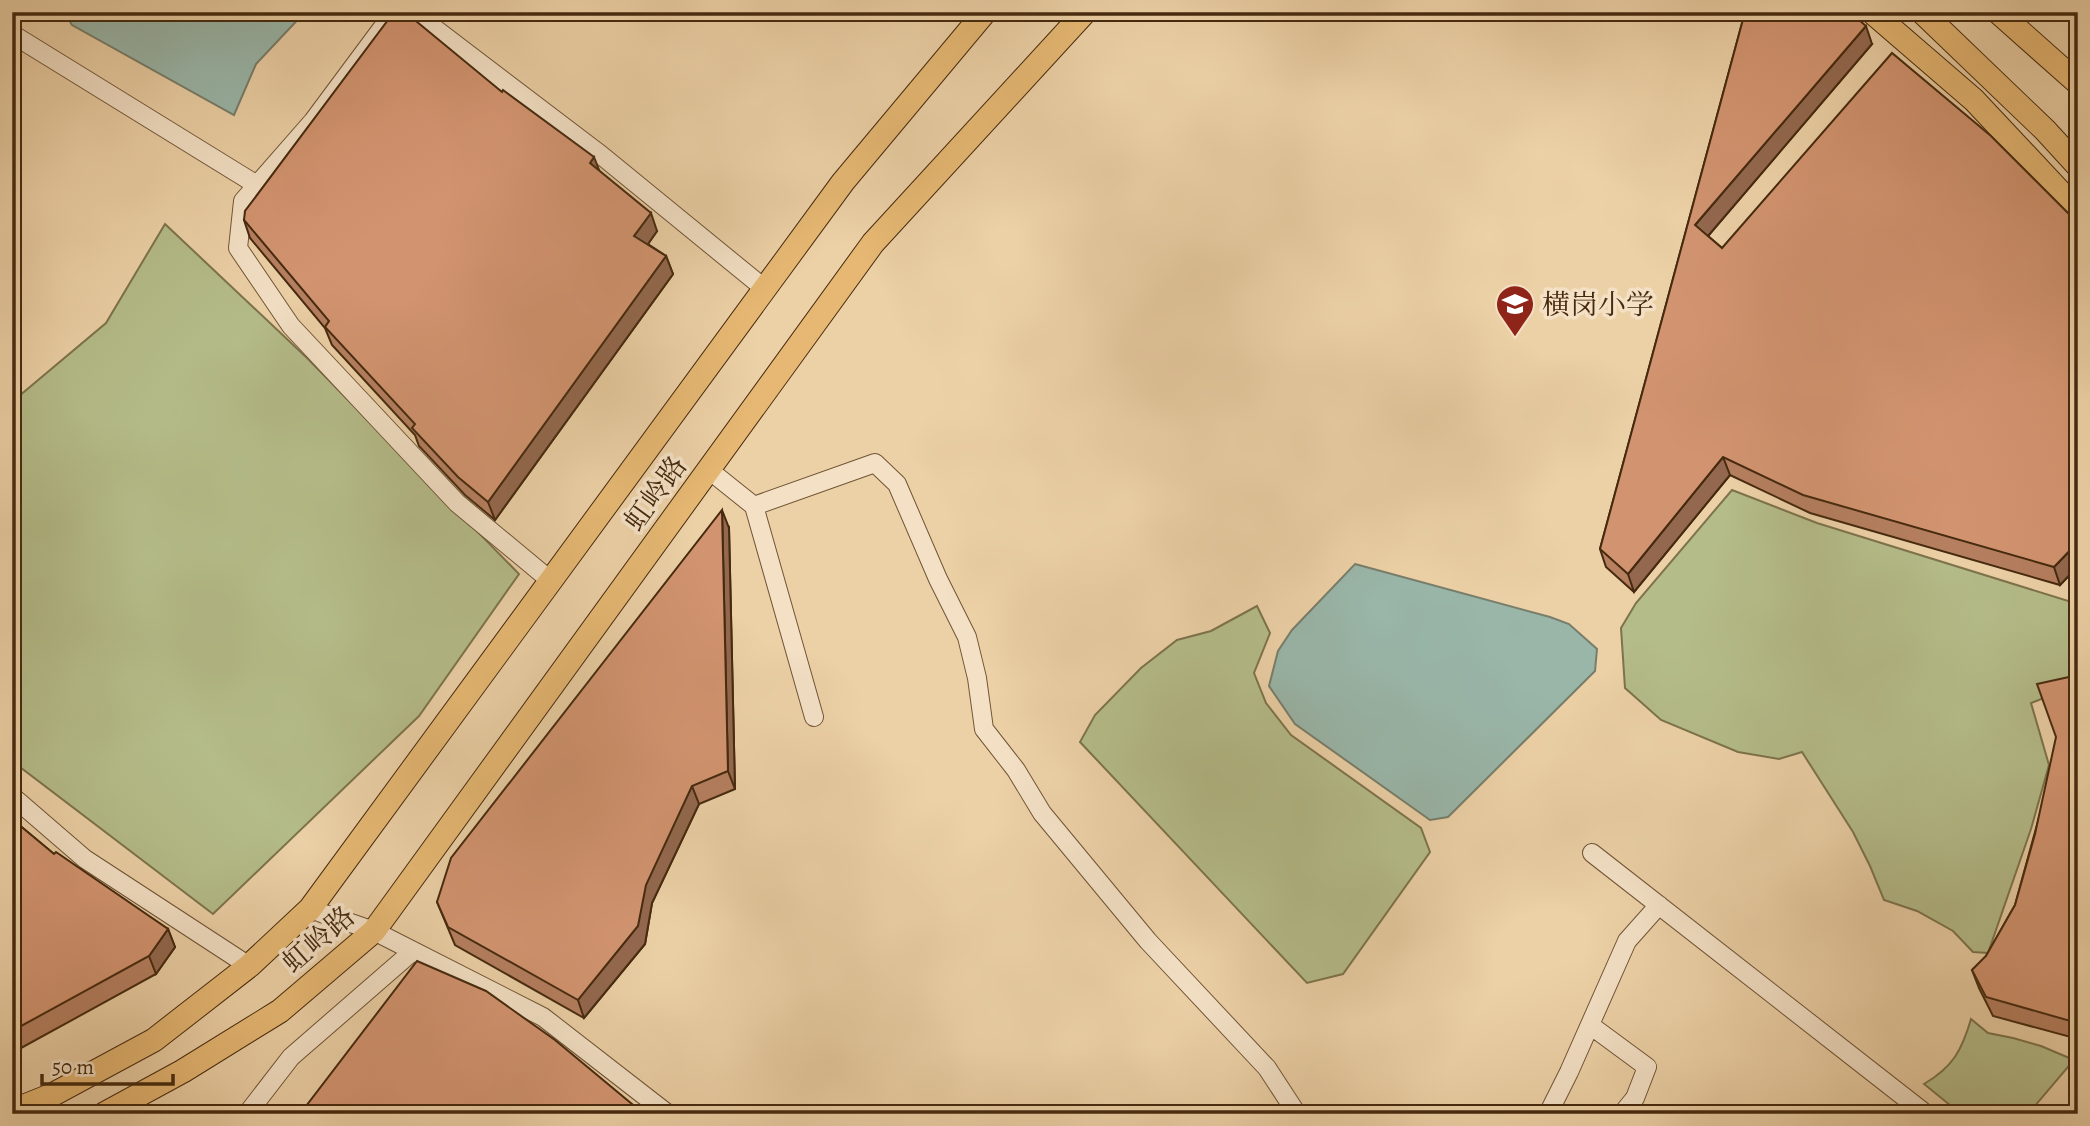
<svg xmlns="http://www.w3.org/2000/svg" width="2090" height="1126" font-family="Alegreya,'Noto Serif SC',serif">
<rect width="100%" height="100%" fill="#ecd0a6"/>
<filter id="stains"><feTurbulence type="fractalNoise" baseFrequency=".00286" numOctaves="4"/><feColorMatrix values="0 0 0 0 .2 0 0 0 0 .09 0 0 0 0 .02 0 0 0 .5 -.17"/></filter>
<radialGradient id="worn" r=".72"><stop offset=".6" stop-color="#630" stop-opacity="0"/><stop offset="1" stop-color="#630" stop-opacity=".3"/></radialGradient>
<!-- green -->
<path fill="#b4bc89" stroke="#7d734c" stroke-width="2" d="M165 224 307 358 519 574 419 716 213 914 12 761V402L106 323Z
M1732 490 1817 523 2078 604V685L2031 703 2049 765 2031 829 1988 953 1973 952 1953 931 1917 911 1884 900 1870 866 1853 832 1802 752 1779 759 1738 752 1661 720 1625 688 1621 628 1636 603Z
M1257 606 1270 633 1254 673 1266 703 1291 735 1421 828 1430 852 1343 974 1307 983 1080 742 1095 715 1141 668 1177 640 1211 631Z
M1971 1019 1988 1033 2013 1038 2041 1046 2074 1060 2028 1114H1961L1924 1084C1953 1067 1962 1050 1971 1019Z"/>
<!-- water -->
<path fill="#99b6a9" stroke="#787e6b" stroke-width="2" d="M64 12H305L256 64 234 115 72 25Z
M1355 564 1550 617 1569 624 1597 649 1595 671 1448 817 1430 820 1295 724 1269 686 1278 651 1292 630Z"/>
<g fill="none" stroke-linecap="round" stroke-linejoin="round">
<defs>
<path id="minor" d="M394 12 313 121 243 201 238 248 291 326 457 503 551 581
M413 12 601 155 765 289
M12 34 257 185
M709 470 754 506 814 717
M754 506 875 463 897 484 938 579 967 637 977 678 984 729 1016 770 1042 813 1148 941 1267 1068 1297 1114
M12 796 85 859 249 966
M1592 853 1926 1114
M310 909 374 931 543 1017 668 1114
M1590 1025 1647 1067 1635 1098 1622 1114
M247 1114 291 1057 413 951
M1548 1114 1569 1072 1627 941 1659 905"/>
<path id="major" d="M1872 12 1974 100 2078 211
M1922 12 2045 130 2078 166
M1998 12 2078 83
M12 1111 52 1095 154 1040 249 966 310 909 843 182 985 12
M104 1114 183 1071 280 1011 374 931 873 243 1085 12"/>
</defs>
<!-- minor casing -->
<use href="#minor" stroke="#705435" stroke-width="20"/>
<!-- major casing -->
<use href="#major" stroke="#462a0f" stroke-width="25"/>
<!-- minor -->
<use href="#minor" stroke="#f3e0c5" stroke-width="18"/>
<!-- major -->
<use href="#major" stroke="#e6b873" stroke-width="23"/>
</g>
<!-- wall -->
<path fill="#b57f60" stroke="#462a0f" stroke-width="2" d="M1745 12 1872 44 1708 236 1722 248 2078 223V566L2060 585 1810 513 1730 475 1634 592 1606 567 1600 549Z
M502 92 599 171 657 231 648 244 666 256 673 274 495 520 465 495 419 446 415 435 332 345 325 328 250 238 244 220Z
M729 528 735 789 699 804 652 903 645 944 584 1018 455 945 437 902Z
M2078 675V1039L1993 1016 1979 988 1972 970 1986 956 2015 905Z
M12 819 54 854 168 929 175 947 156 974 12 1053Z"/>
<!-- shaded-wall -->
<path fill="#93684e" stroke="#462a0f" stroke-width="2" d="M1866 26 1872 44 1702 243 1695 225Z
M594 157 601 175 590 163Z
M651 213 657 231 641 254 634 236Z
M666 256 673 274 495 520 488 502Z
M1723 457 1730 475 1634 592 1628 574Z
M722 510 729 528 735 789 728 771Z
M2078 542V566L2060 585 2054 567Z
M692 786 699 804 652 903 645 944 584 1018 578 1000Z
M168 929 175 947 156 974 149 956Z
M2078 1020V1032L2074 1022Z"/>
<!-- building -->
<path fill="#d29470" stroke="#462a0f" stroke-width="2" d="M394 12H405L502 92 503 90 594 157 590 163 651 213 634 236 666 256 488 502 458 477 412 428 415 424 325 327 329 321 244 220 245 211Z
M1745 12H1850L1866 26 1695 225 1722 248 1892 53 1991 136 2078 223V542L2054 567 1803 495 1723 457 1628 574 1600 549Z
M722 510 728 771 692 786 646 885 638 926 578 1000 448 927 437 902 451 858Z
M2078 675V1020L2074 1022 1986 997 1972 970 1986 956 2015 905 2035 834 2056 737 2037 684Z
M12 819 54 854 56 852 168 929 149 956 12 1031Z
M417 961 486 991 555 1040 644 1114H300Z"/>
<!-- icons -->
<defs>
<symbol id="school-pin" viewBox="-11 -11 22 30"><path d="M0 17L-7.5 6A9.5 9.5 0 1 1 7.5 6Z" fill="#8f2418" stroke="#f3e0c5"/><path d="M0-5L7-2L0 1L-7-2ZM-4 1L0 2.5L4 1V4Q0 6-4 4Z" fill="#fff"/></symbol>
</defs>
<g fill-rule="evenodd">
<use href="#school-pin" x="1493" y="282" width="44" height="60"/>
</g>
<g text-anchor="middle" stroke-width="7" stroke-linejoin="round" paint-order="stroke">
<!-- poi labels -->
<g font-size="28" fill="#462a0f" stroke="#f3e0c5" text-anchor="start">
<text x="1542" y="314">横岗小学</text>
</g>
<!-- street labels -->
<g font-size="28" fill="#462a0f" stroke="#f3e0c5">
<text transform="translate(655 493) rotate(-54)" y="10">虹岭路</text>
<text transform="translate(318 939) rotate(-41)" y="10">虹岭路</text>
</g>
</g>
<!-- margin -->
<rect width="2090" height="1126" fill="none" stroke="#ecd0a6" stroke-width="42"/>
<rect x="14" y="14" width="2062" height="1098" fill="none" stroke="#462a0f" stroke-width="3.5"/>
<rect x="21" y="21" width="2048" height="1084" fill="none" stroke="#462a0f" stroke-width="2"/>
<!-- scale -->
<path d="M42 1074v10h131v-10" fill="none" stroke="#462a0f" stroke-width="3.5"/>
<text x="52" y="1074" font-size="21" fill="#462a0f" stroke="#f3e0c5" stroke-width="5" paint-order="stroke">50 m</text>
<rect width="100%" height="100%" filter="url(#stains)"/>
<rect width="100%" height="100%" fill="url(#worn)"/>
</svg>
